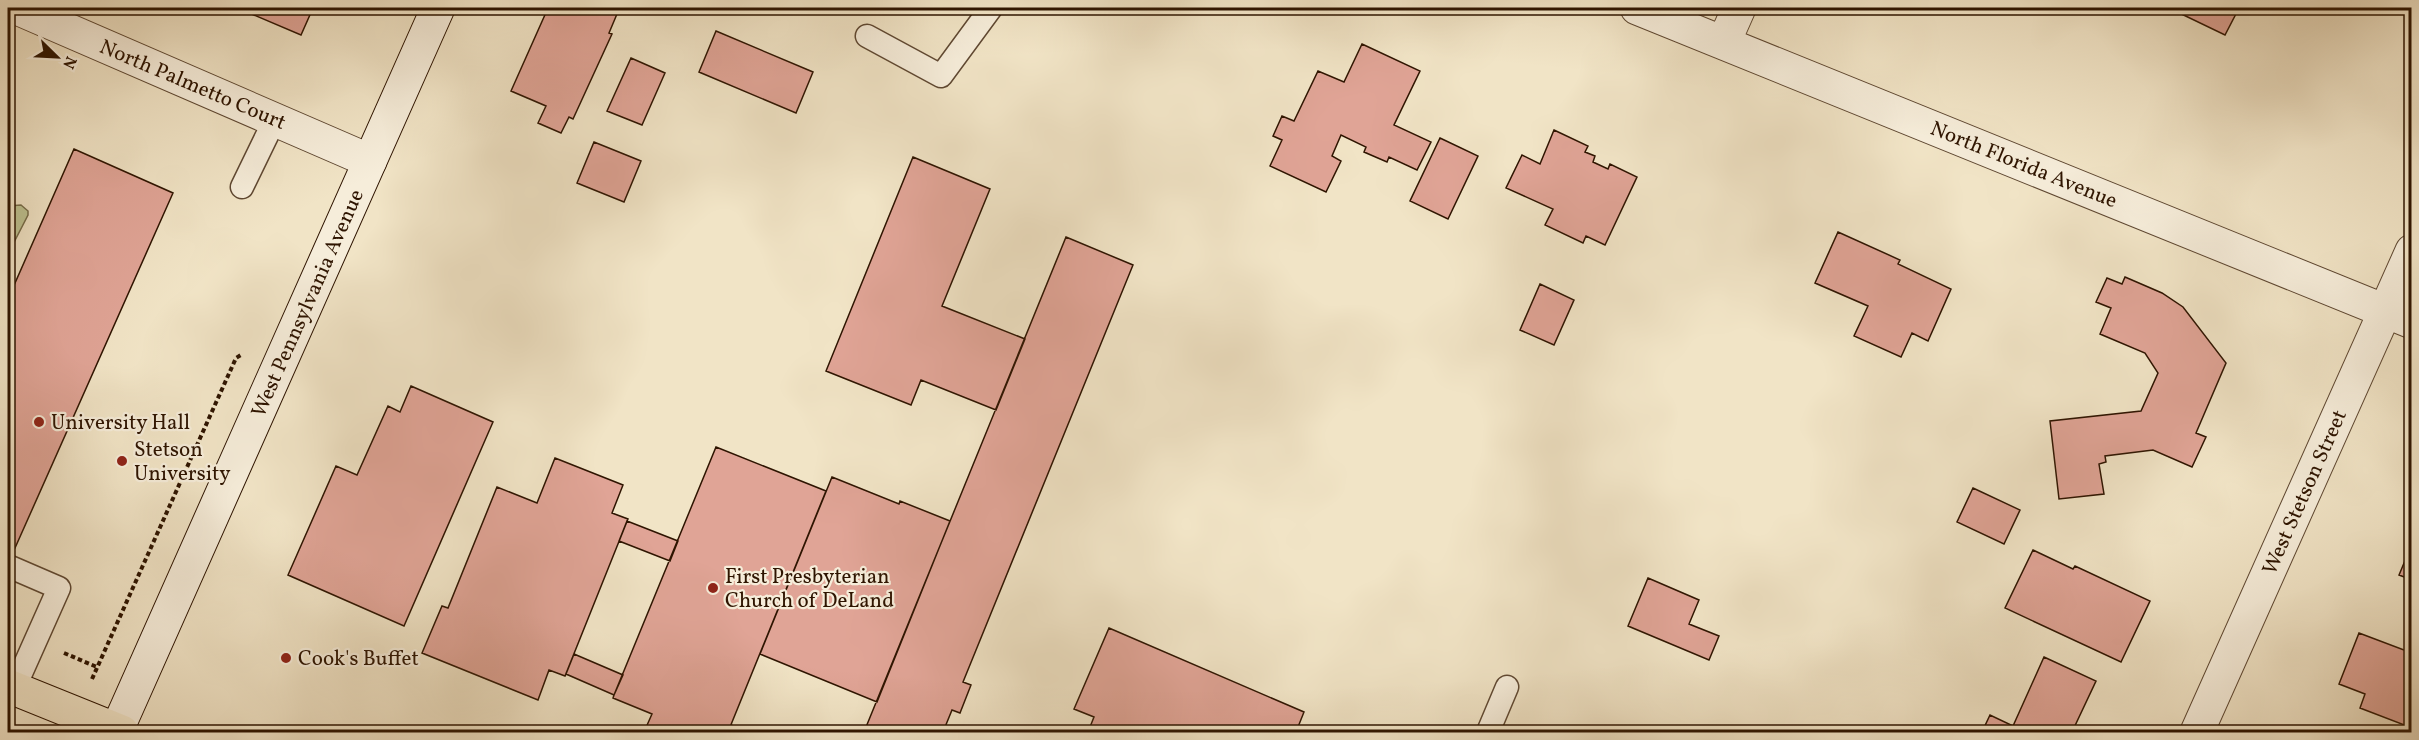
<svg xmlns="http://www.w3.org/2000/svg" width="2419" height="740" font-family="Vollkorn,serif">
<rect width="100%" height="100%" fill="#f1e4c6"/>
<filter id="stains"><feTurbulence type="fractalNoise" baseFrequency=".00333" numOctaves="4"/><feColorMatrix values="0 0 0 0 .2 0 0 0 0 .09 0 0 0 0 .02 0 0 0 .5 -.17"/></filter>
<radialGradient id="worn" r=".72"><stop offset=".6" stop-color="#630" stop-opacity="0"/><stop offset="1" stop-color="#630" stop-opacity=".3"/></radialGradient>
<!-- green -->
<path fill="#bec392" stroke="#766c49" stroke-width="1.5" d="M21 205 28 211V215L8 254V206Z"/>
<!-- building -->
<path fill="#e0a496" stroke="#2e1400" stroke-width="1.5" d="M249 8H313L301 35 247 12Z
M548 8H602L617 14 609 33 612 34 573 119 569 117 561 133 538 123 546 106 511 91Z
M2172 8H2239L2225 35 2171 9Z
M716 31 813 72 796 113 699 72Z
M1362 44 1420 71 1394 125 1431 142 1417 170 1389 157 1387 162 1364 152 1366 147 1341 135 1332 156 1341 161 1326 192 1270 166 1282 140 1273 136 1282 116 1294 121 1318 71 1344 82Z
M631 58 665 73 642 125 607 111Z
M1554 130 1588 146 1585 152 1595 156 1593 162 1608 169 1610 164 1637 177 1605 245 1586 236 1583 243 1545 225 1553 209 1506 188 1522 155 1540 164Z
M1440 138 1478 156 1448 219 1410 201Z
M594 142 641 161 624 202 577 183Z
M74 149 173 193 15 548 8 544V299Z
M913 157 990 189 942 306 1025 339 996 410 921 380 911 405 826 371Z
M1838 232 1900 260 1898 264 1951 289 1928 341 1912 333 1901 357 1854 336 1868 306 1815 283Z
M1066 237 1133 265 963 682 971 685 960 713 952 710 943 732H864Z
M2125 277 2162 293 2183 307 2226 363 2196 433 2206 437 2192 467 2153 450 2105 456 2106 462 2099 464 2104 494 2059 499 2050 421 2141 411 2158 373 2145 353 2100 334 2111 308 2096 302 2107 278 2122 284Z
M1540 284 1574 300 1554 345 1520 330Z
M411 386 493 422 404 626 288 575 336 466 357 475 388 406 400 412Z
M716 447 826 491 728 732H644L652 714 613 698 614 695Z
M555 458 623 485 612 513 628 519 565 676 549 670 538 700 422 653 442 606 448 608 497 487 537 503Z
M832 477 899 504 900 501 950 521 877 702 760 654Z
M1973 488 2020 510 2004 544 1957 522Z
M627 521 678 541 670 561 619 541Z
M2412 544V580L2399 575Z
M2033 550 2073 569 2075 566 2150 601 2121 662 2005 608Z
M1648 578 1699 600 1689 624 1719 636 1709 660 1628 626Z
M1109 628 1304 712 1296 732H1088L1094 717 1074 709Z
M2359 633 2412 653V728L2360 708 2365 694 2339 684Z
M574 654 623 675 614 695 566 674Z
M2044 657 2096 681 2072 732H1982L1990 715 2013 726Z
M731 725 750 732H728Z"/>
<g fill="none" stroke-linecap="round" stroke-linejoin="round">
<defs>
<path id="lane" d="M867 36 941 76 991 8
M242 187 275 119
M8 566 59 588 14 689
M1488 732 1507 687"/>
<path id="street" d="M17 8 370 161
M1637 8 2412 322
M1724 42 1739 8
M2197 732 2412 251"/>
<path id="secondary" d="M116 732 438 8"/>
<path id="primary" d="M8 686 122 732"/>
</defs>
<!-- lane casing -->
<use href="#lane" stroke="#5f4832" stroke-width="25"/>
<!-- street casing -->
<use href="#street" stroke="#5f4832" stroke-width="35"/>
<!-- secondary casing -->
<use href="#secondary" stroke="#2e1400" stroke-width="35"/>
<!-- primary casing -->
<use href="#primary" stroke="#2e1400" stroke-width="35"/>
<!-- path -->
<path stroke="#2e1400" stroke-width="4" stroke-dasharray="4.5 3" stroke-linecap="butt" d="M64 653 97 667
M92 679 236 358 241 355"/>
<!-- lane -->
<use href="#lane" stroke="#f6edda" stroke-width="22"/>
<!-- street -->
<use href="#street" stroke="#f6edda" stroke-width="33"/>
<!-- secondary -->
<use href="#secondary" stroke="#f6edda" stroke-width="33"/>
<!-- primary -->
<use href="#primary" stroke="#f1e4c6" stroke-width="33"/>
</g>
<!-- markers -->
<g fill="#8f2418" stroke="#f6edda" stroke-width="2">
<circle cx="39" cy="422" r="6"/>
<circle cx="122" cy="461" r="6"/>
<circle cx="713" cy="588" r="6"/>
<circle cx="286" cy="658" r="6"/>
</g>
<g text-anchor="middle" stroke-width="4.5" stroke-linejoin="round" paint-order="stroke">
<!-- street labels -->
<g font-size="21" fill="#2e1400" stroke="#f6edda">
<text transform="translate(193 84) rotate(23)" y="7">North Palmetto Court</text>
<text transform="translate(2024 164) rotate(22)" y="7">North Florida Avenue</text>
<text transform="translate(307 303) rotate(-66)" y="7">West Pennsylvania Avenue</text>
<text transform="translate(2304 492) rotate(-66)" y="7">West Stetson Street</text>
</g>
<!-- poi labels -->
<g font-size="21" fill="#2e1400" stroke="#f6edda" text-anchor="start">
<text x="51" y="429">University Hall</text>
<text x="134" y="456">Stetson<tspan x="134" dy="24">University</tspan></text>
<text x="725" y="583">First Presbyterian<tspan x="725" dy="24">Church of DeLand</tspan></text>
<text x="298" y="665">Cook's Buffet</text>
</g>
</g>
<!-- margin -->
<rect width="2419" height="740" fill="none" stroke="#f1e4c6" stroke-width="30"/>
<rect x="9" y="9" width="2401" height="722" fill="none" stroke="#2e1400" stroke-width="3"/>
<rect x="15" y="15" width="2389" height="710" fill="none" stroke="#2e1400" stroke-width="1.5"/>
<!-- north arrow -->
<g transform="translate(57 57) rotate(114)" stroke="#f6edda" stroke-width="4.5" paint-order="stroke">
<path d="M0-4.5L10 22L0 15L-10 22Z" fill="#2e1400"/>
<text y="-9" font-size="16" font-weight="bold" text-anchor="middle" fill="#2e1400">N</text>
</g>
<rect width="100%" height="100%" filter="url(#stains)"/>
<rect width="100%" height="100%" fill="url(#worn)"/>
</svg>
